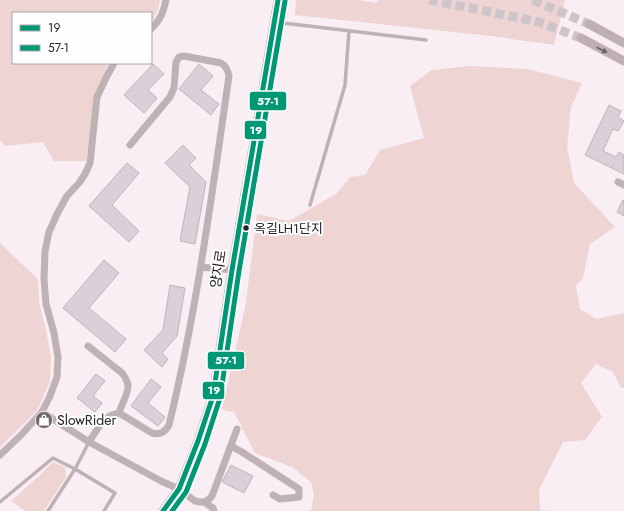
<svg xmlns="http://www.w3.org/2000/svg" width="624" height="511" font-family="Jost,'Noto Sans KR',sans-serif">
<rect width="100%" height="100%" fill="#f8eef4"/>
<!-- green -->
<path fill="#efd4d4" d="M0 0H160C159 8 156 16 151 22V13H13V63H109L95 95 86 161H54L43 142 5 146 0 140Z
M296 0H358L377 3 378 0H565L554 45 491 36 295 15Z
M470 66 528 69 582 83 571 107 567 147 574 183 615 227 590 244 583 278 576 286 580 309 596 319 624 313V388H621L613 372 596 364 581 383 602 417 585 440 563 442 539 490 540 510 550 511H307L311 510 314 495 311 482 292 467 255 453 234 412 222 410 246 303 257 214 289 221 336 194 350 177 365 175 380 150 424 138 410 86 432 70Z
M0 243 38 279 39 302 46 330 51 357 50 382 37 411 0 447Z
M53 462 65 467 66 477 44 511H25L11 501 39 476Z"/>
<!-- building -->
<path fill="#d9d0d8" stroke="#bdb6bb" d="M153 64 164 74 148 90 157 98 144 113 124 95Z
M199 64 213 76 201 90 219 104 211 115 179 89Z
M609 105 621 111 618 117 624 121 618 131 613 129 603 151 616 157 619 152 624 155 623 160 624 161V174L585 155Z
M183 145 196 158 189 165 206 182 195 244 180 241 190 187 165 163Z
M127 163 139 173 112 205 139 231 129 242 89 206Z
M623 200 624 201V216L617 212Z
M104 260 119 273 89 308 126 339 115 352 63 308Z
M170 285 185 288 177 336 162 353 168 359 162 367 144 350 163 330Z
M96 374 105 381 93 396 102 403 95 412 77 398Z
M151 379 161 387 148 403 165 417 158 426 131 406Z
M231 465 253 476 244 493 222 482Z"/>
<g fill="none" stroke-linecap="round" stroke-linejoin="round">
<!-- secondary-tunnel -->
<path stroke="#cec5cb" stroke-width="9" stroke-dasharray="9 4.5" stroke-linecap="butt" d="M429 0 471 8 539 22 581 38
M533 0 589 24"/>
<!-- lane -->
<path stroke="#bfb2b5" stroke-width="3.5" d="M275 22 426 40
M310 205 345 85 349 31
M0 502 53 458 75 469 115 493 104 511
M48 511 75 469 89 442"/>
<!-- street -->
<path stroke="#bfb2b5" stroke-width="7" d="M151 29C161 19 163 13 166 0
M618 182 624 185
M201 267 232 270
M88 346 122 373C125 377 127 380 128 385 129 392 121 406 119 413 102 416 98 429 89 442
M42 412 89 442 161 481 179 489 195 501 200 502H204L208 500 212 496 237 429
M119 413 152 433C161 435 165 432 169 425 197 310 212 193 229 76 228 70 226 66 221 63L184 56 179 57 176 62 174 88 170 97 130 145
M231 446 242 452 299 489V497L280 499 273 495
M0 455 21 435 42 412 50 396 57 377 58 357 54 333 46 304 44 279 45 251 49 232 57 214 67 196 79 183 85 174 90 163 97 97 106 78 114 63
M204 502 213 508 214 511"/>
<!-- secondary -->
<path stroke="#bfb0b4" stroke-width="9" d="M589 24 624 43
M581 38 624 61
M163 511 179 489 198 441 213 396 232 270 278 0"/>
<defs>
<path id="bus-1" d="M163 511 179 489 198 441 213 396 232 270 278 0"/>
<path id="bus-2" d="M172 511 186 492 205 444 220 398 239 271 285 1"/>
</defs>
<!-- bus-1 casing -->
<use href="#bus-1" stroke="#fefefe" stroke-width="8"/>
<!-- bus-2 casing -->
<use href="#bus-2" stroke="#fefefe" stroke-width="8"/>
<!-- bus-1 -->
<use href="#bus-1" stroke="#009775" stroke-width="5"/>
<!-- bus-2 -->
<use href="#bus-2" stroke="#009775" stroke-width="5"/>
</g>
<!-- one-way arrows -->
<defs><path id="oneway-solid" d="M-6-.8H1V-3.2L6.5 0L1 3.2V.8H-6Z"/></defs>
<use fill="#6b6165" href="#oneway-solid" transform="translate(602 50) rotate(28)"/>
<!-- icons -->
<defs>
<symbol id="shop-disc" viewBox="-11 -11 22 22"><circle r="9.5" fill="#70696d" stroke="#fefefe"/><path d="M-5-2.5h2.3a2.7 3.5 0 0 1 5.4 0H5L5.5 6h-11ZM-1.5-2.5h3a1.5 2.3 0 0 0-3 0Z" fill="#fff"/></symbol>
</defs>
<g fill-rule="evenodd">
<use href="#shop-disc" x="34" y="410" width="20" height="20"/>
</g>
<!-- markers -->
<circle fill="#272125" stroke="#fefefe" stroke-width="1.5" cx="246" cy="228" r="3.5"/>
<g text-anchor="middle" stroke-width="4" stroke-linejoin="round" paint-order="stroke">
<!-- bus labels -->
<g font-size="13" fill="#272125" stroke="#fefefe" text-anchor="start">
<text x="254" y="233">옥길LH1단지</text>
</g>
<!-- street labels -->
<g font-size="14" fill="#272125" stroke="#fefefe">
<text transform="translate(218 269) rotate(-81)" y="5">양지로</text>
</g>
<!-- poi labels -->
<g font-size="14" fill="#272125" stroke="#fefefe" text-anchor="start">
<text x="57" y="425">SlowRider</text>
</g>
</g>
<g stroke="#fefefe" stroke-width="1.5">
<rect x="249" y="91" width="38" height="20" rx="4" fill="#009775"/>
<rect x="244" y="120" width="23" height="20" rx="4" fill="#009775"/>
<rect x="207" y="351" width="38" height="19" rx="4" fill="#009775"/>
<rect x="202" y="381" width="23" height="19" rx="4" fill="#009775"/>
</g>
<g font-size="11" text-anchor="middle" font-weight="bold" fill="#fff">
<text x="268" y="105">57-1</text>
<text x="256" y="134">19</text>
<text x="226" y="364">57-1</text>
<text x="214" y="394">19</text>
</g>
<!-- legend -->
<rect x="12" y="12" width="140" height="52" fill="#fefefe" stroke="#a8a6a7"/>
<rect x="20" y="25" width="20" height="6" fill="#009775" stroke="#a8a6a7"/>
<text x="48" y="32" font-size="12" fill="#272125">19</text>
<rect x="20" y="45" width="20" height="6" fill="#009775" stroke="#a8a6a7"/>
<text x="48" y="52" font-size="12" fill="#272125">57-1</text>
</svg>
